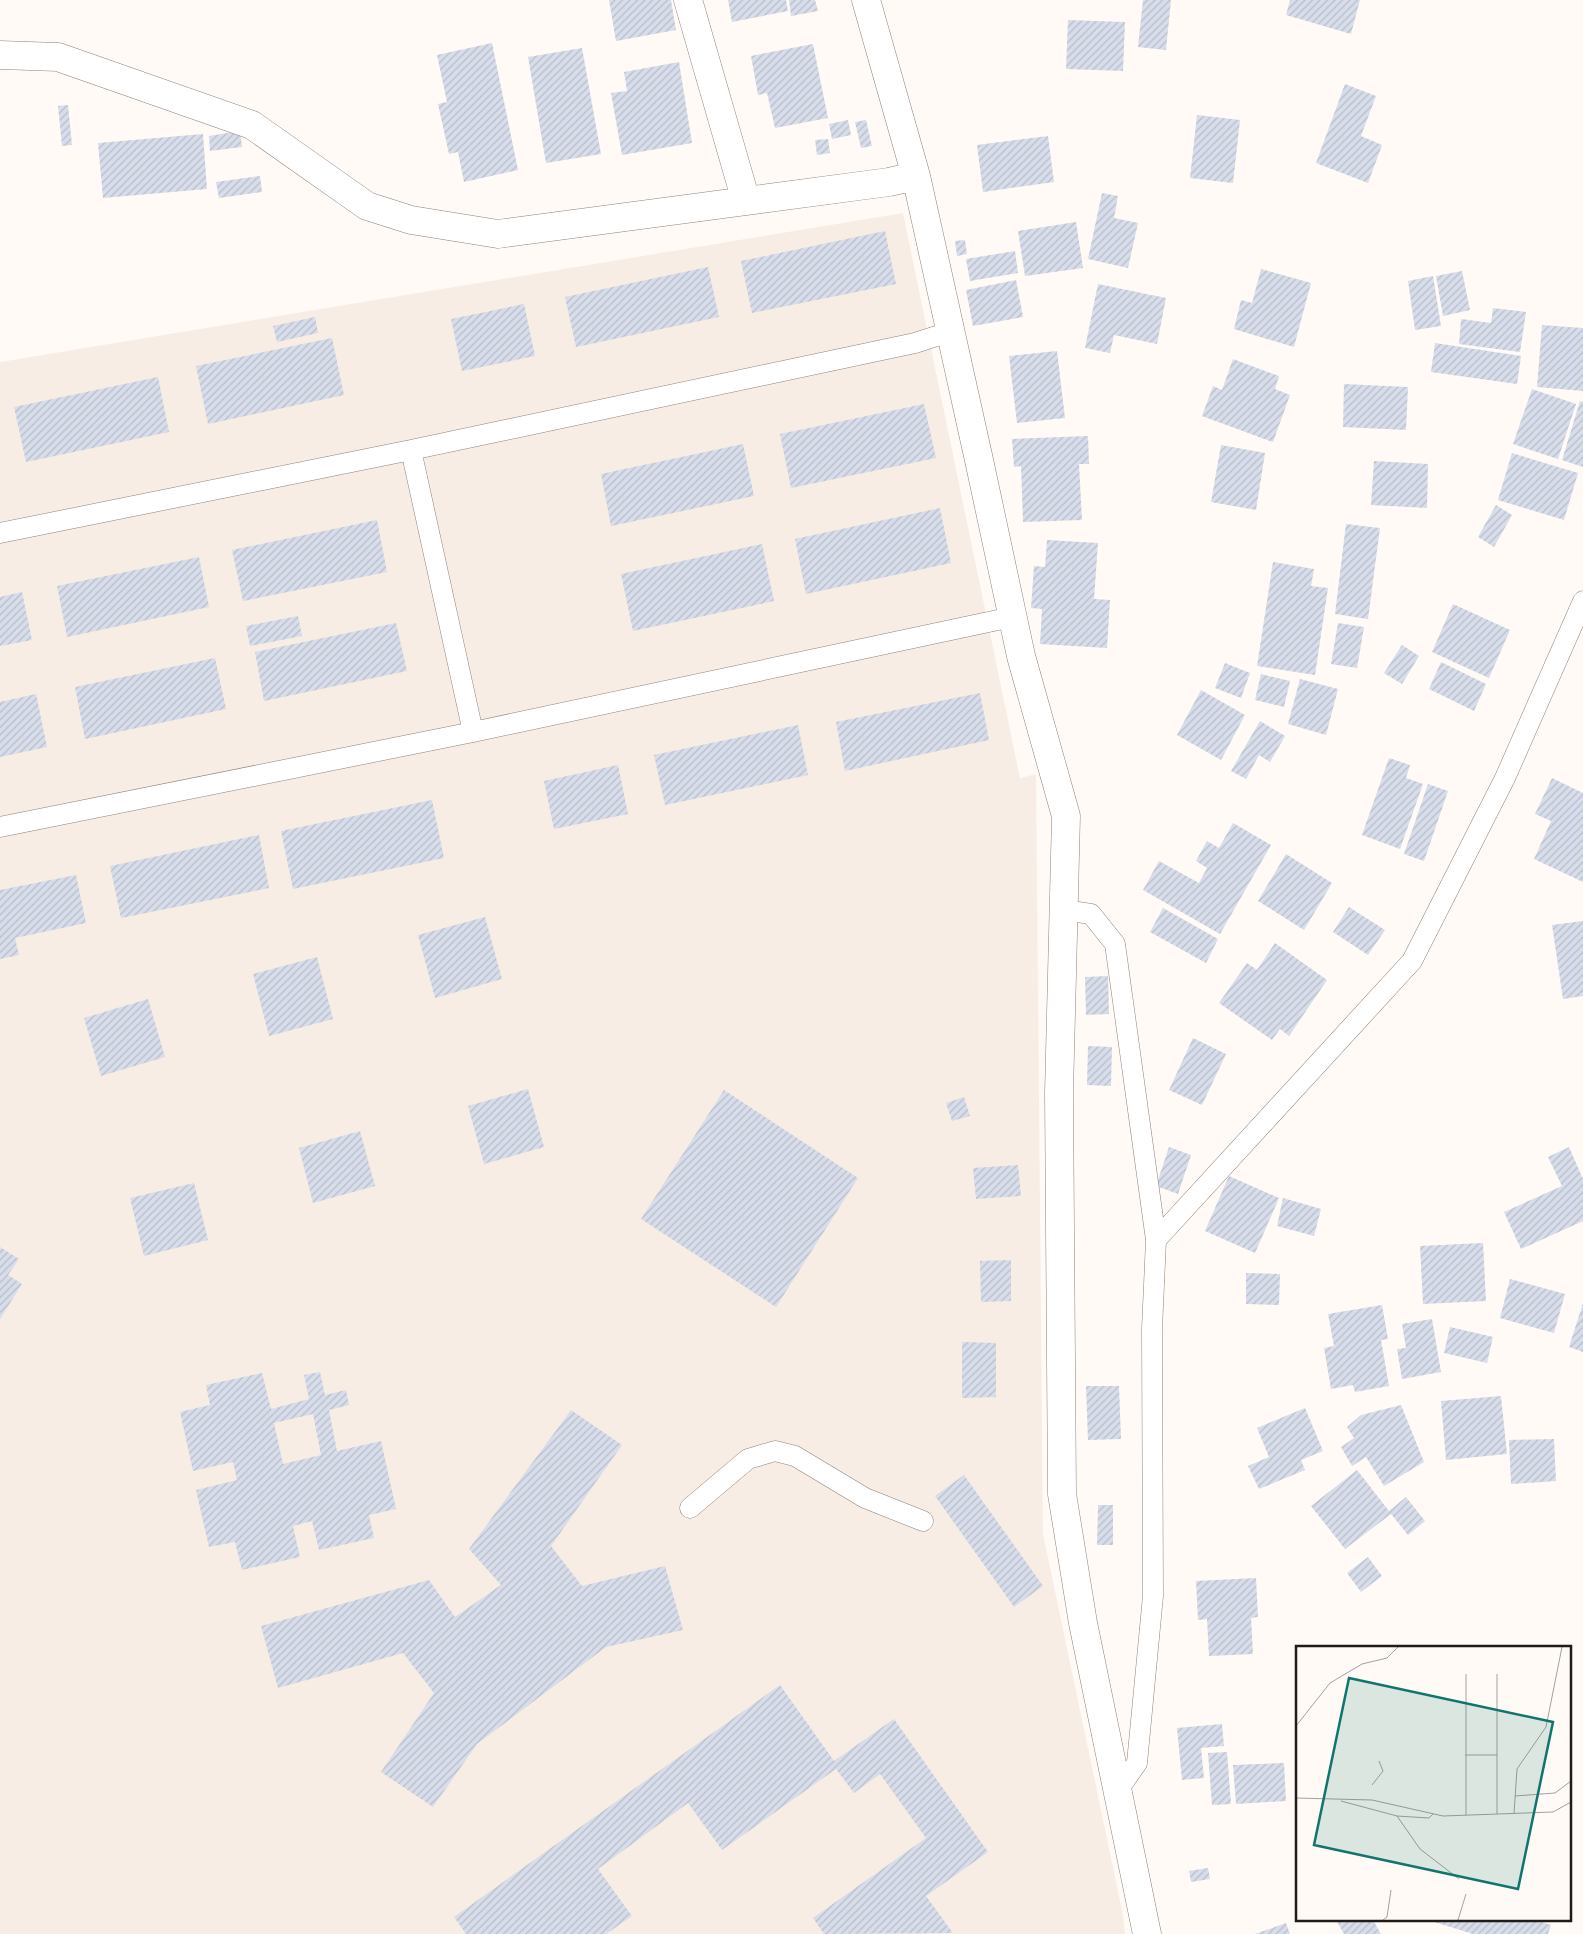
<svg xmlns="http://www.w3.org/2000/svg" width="1583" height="1934" font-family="Inter,sans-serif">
<defs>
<pattern id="building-hatch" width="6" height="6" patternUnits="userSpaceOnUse" patternTransform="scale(1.25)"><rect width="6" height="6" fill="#d7ddea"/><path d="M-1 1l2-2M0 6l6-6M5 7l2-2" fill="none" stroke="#b8bdc8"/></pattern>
</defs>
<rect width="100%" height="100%" fill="#fffaf6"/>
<!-- built -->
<path fill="#f8ede4" d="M903 213 1020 778 1036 774 1043 1534 1123 1915 1125 1934H0V362Z"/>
<!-- building -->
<path fill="url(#building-hatch)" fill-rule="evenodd" d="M609 0H671L676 30 616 41Z
M728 0H786L788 11 732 22Z
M789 0H815L818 11 791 16Z
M1143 0H1171L1166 50 1138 47Z
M1290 0H1360L1351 34 1286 15Z
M1068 20 1125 22 1123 71 1066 69Z
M492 43 518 170 464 182 458 152 449 154 438 104 447 102 437 55Z
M813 44 828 118 775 128 767 93 758 95 751 56Z
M582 48 601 154 546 163 528 57Z
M679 62 692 143 622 155 611 93 627 91 624 72Z
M1345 84 1376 96 1361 136 1382 145 1368 183 1316 163Z
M68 105 72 145 62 146 58 106Z
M1197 115 1240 120 1233 183 1190 178Z
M848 120 851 135 832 139 829 124Z
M866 120 872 146 861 148 855 122Z
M240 131 242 147 210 151 209 136Z
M203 134 207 189 103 198 98 143Z
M1048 136 1054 182 983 192 977 145Z
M828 139 830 153 817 155 815 140Z
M260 176 262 192 219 198 216 182Z
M1102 193 1118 196 1114 218 1138 223 1128 268 1088 259Z
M1076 222 1083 268 1025 276 1018 231Z
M885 231 896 284 752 313 741 261Z
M965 240 967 254 957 256 955 241Z
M1015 251 1018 273 970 281 966 259Z
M708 267 719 317 576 347 565 297Z
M1261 269 1311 283 1294 347 1234 329 1241 300 1252 303Z
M1462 271 1470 310 1443 316 1436 276Z
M1433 276 1441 326 1415 330 1408 281Z
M1016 280 1023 317 973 326 966 290Z
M1098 284 1166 298 1157 344 1114 335 1110 353 1085 348Z
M524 304 535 356 462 371 451 319Z
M1493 308 1526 312 1520 352 1459 344 1461 319 1491 323Z
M315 317 318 333 277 342 273 326Z
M1542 325 1583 328V391L1537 387Z
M332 338 344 395 208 424 196 366Z
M1435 343 1521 356 1517 384 1431 372Z
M1057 351 1065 418 1017 423 1009 356Z
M1233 359 1279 376 1275 389 1290 395 1273 442 1202 416 1213 386 1222 390Z
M158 377 169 432 26 462 14 407Z
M1344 384 1408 387 1406 430 1343 427Z
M1532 389 1576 404 1558 459 1513 444Z
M1580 401 1583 402V467L1562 460Z
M924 404 936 458 791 488 780 434Z
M1088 436 1089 464H1079L1082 520 1023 522 1021 466 1014 467 1012 439Z
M743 444 754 496 611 526 601 474Z
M1221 445 1265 453 1256 510 1211 502Z
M1512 453 1578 473 1564 520 1498 500Z
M1374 461 1428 464 1427 508 1371 505Z
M1496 505 1512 515 1494 547 1478 537Z
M940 508 951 563 806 594 795 539Z
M377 520 387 572 243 601 232 550Z
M1346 524 1380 528 1368 619 1335 614Z
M1047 540 1098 543 1094 599 1110 600 1107 648 1040 644 1042 609 1031 608 1034 566 1045 567Z
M762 544 774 601 633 631 621 574Z
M199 557 209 607 67 637 57 586Z
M1273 562 1314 569 1311 586 1328 588 1315 675 1257 666Z
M22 592 32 640 0 646V597Z
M1453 604 1510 630 1489 678 1432 652Z
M298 616 302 636 250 646 246 626Z
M396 623 407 671 264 701 255 652Z
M1338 623 1364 627 1357 668 1331 664Z
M1402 645 1419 656 1402 684 1384 673Z
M215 658 226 709 85 739 75 687Z
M1441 662 1486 684 1474 711 1429 689Z
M1225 663 1250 673 1241 698 1215 688Z
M1261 674 1290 681 1284 707 1255 700Z
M1300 679 1338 689 1326 735 1288 724Z
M1201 690 1245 715 1221 760 1177 735Z
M980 693 989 740 845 771 836 722Z
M36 694 47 747 0 757V702Z
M1260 721 1285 736 1270 762 1259 755 1246 779 1231 771Z
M798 725 808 775 665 805 654 755Z
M1389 758 1410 765 1406 778 1423 784 1400 849 1362 835Z
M618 765 628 814 554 829 544 781Z
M1552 778 1583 793V882L1534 859 1551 821 1535 814Z
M1428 784 1448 791 1424 861 1404 854Z
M432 800 444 858 293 889 281 831Z
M1233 823 1271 845 1220 934 1143 890 1159 861 1199 883 1207 868 1196 861 1207 841 1219 848Z
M259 835 269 888 121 918 110 866Z
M1286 854 1332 883 1304 930 1258 901Z
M76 875 86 923 15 938 19 955 0 959V890Z
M1349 907 1385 930 1368 955 1333 932Z
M1163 908 1218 939 1206 963 1150 932Z
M485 917 502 979 435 998 418 935Z
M1583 921V996L1563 999 1552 925Z
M1275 943 1327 980 1289 1036 1280 1029 1272 1040 1219 1003 1247 963 1257 970Z
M317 957 333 1019 269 1036 253 974Z
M1108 976 1109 1014 1086 1015 1085 977Z
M148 999 165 1057 101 1076 84 1018Z
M1193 1038 1226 1054 1202 1105 1169 1090Z
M1088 1046 1112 1047 1111 1086 1087 1085Z
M528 1089 544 1147 484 1164 468 1106Z
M724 1090 858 1178 776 1307 641 1219Z
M964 1097 970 1116 952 1121 946 1103Z
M360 1131 375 1186 313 1203 299 1148Z
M1169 1147 1191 1155 1178 1194 1156 1186Z
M1569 1147 1583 1179V1221L1521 1249 1504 1212 1562 1186 1548 1157Z
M1018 1165 1021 1196 976 1199 973 1168Z
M1229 1176 1279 1198 1255 1253 1205 1231Z
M194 1183 208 1240 144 1256 130 1198Z
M1283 1198 1321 1209 1314 1236 1277 1226Z
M1483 1243 1486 1301 1423 1304 1420 1246Z
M0 1247 19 1259 8 1275 22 1284 0 1319Z
M1011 1260V1301L981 1302 980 1261Z
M1246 1273 1280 1274 1279 1305 1246 1304Z
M1510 1279 1565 1294 1554 1333 1500 1318Z
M1583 1303V1352L1569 1347Z
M1382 1305 1388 1339 1381 1340 1389 1386 1355 1392 1353 1385 1331 1389 1324 1348 1334 1346 1328 1314Z
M1432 1319 1441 1372 1402 1379 1397 1349 1406 1348 1402 1324Z
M1450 1327 1493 1337 1487 1363 1444 1353Z
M962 1342 996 1343V1397L962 1398Z
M320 1372 325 1395 346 1390 349 1405 329 1410 337 1451 381 1441 396 1509 369 1515 374 1538 319 1550 312 1521 293 1526 300 1557 242 1570 235 1542 209 1547 196 1490 237 1480 233 1462 193 1471 180 1412 210 1405 206 1385 262 1373 271 1409 309 1399 304 1375ZM313 1414 321 1455 283 1464 274 1423Z
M1086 1386H1119L1121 1439 1088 1440Z
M1501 1396 1507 1454 1446 1460 1441 1401Z
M1401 1405 1424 1462 1384 1486 1366 1457 1352 1466 1341 1447 1354 1438 1347 1427 1361 1415Z
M1305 1408 1323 1451 1301 1460 1305 1470 1259 1489 1248 1466 1269 1457 1257 1428Z
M571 1410 622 1445 551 1546 582 1586 665 1566 683 1630 606 1647 477 1744 433 1807 381 1772 434 1693 403 1653 278 1688 261 1626 429 1580 455 1617 501 1585 469 1549Z
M1554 1439 1556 1481 1511 1484 1509 1440Z
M1357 1470 1389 1511 1406 1497 1425 1521 1408 1535 1391 1514 1345 1549 1311 1506Z
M964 1475 1043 1586 1014 1607 935 1496Z
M1098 1505H1113V1545H1097Z
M1368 1557 1382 1576 1361 1592 1347 1573Z
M1256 1578 1258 1617 1251 1618 1253 1654 1209 1656 1207 1619 1198 1620 1196 1581Z
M780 1685 834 1761 894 1719 988 1852 926 1896 953 1933 824 1934 813 1918 926 1838 880 1774 854 1793 836 1769 722 1850 688 1803 598 1869 632 1916 606 1934H466L454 1917Z
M1222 1724 1224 1746 1201 1748 1204 1778 1182 1780 1177 1728Z
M1227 1752 1231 1804 1212 1805 1208 1753Z
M1284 1763 1286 1801 1236 1804 1233 1765Z
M1208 1868 1210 1879 1191 1882 1189 1871Z
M1336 1920H1373L1381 1934H1344Z
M1535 1920 1551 1925 1548 1934H1473L1431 1921Z
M1286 1923 1290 1934H1255Z"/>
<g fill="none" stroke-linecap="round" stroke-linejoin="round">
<defs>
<path id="service" d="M411 450 473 732
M0 533 411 450 915 343 949 332
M0 827 473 732 1012 617
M1064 910 1091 914 1115 944 1156 1240 1152 1329 1153 1596 1137 1763 1118 1790
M1156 1240 1412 961 1505 778 1583 601
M690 1508 748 1459 775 1451 795 1456 865 1498 923 1521"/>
<path id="minor" d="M688 0 746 201
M866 0 916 176 979 460 1021 656 1066 816 1059 1093 1062 1494 1083 1623 1147 1934
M0 55 58 57 252 125 367 206 411 220 498 234 889 182 916 176"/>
</defs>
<!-- service casing -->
<use href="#service" stroke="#8e837a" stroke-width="21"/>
<!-- minor casing -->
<use href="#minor" stroke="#8e837a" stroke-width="29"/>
<!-- service -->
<use href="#service" stroke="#fff" stroke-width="20"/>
<!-- minor -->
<use href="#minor" stroke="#fff" stroke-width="28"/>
</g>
<!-- overview -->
<g transform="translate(1296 1646)">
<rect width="275" height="275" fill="#fffaf6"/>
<path fill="none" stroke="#a5a19d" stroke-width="1" d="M0 80 34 37 66 18 91 12 102 1M169 109H201M76 139 87 125 83 115M219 150 259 147 275 135M0 152 76 154 147 170 257 166 275 156M45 155 101 170 133 172 137 168M201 168V28M218 168 221 123 250 81 266 1M170 169V28M101 170 124 203 163 233M87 274 91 271 95 244M162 274 170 248"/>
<path fill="#0f766e" fill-opacity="0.15" stroke="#0f766e" stroke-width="2.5" d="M53 32 257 76 222 243 18 199Z"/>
<rect width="275" height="275" fill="none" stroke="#1f1b18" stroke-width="2.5"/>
</g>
</svg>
